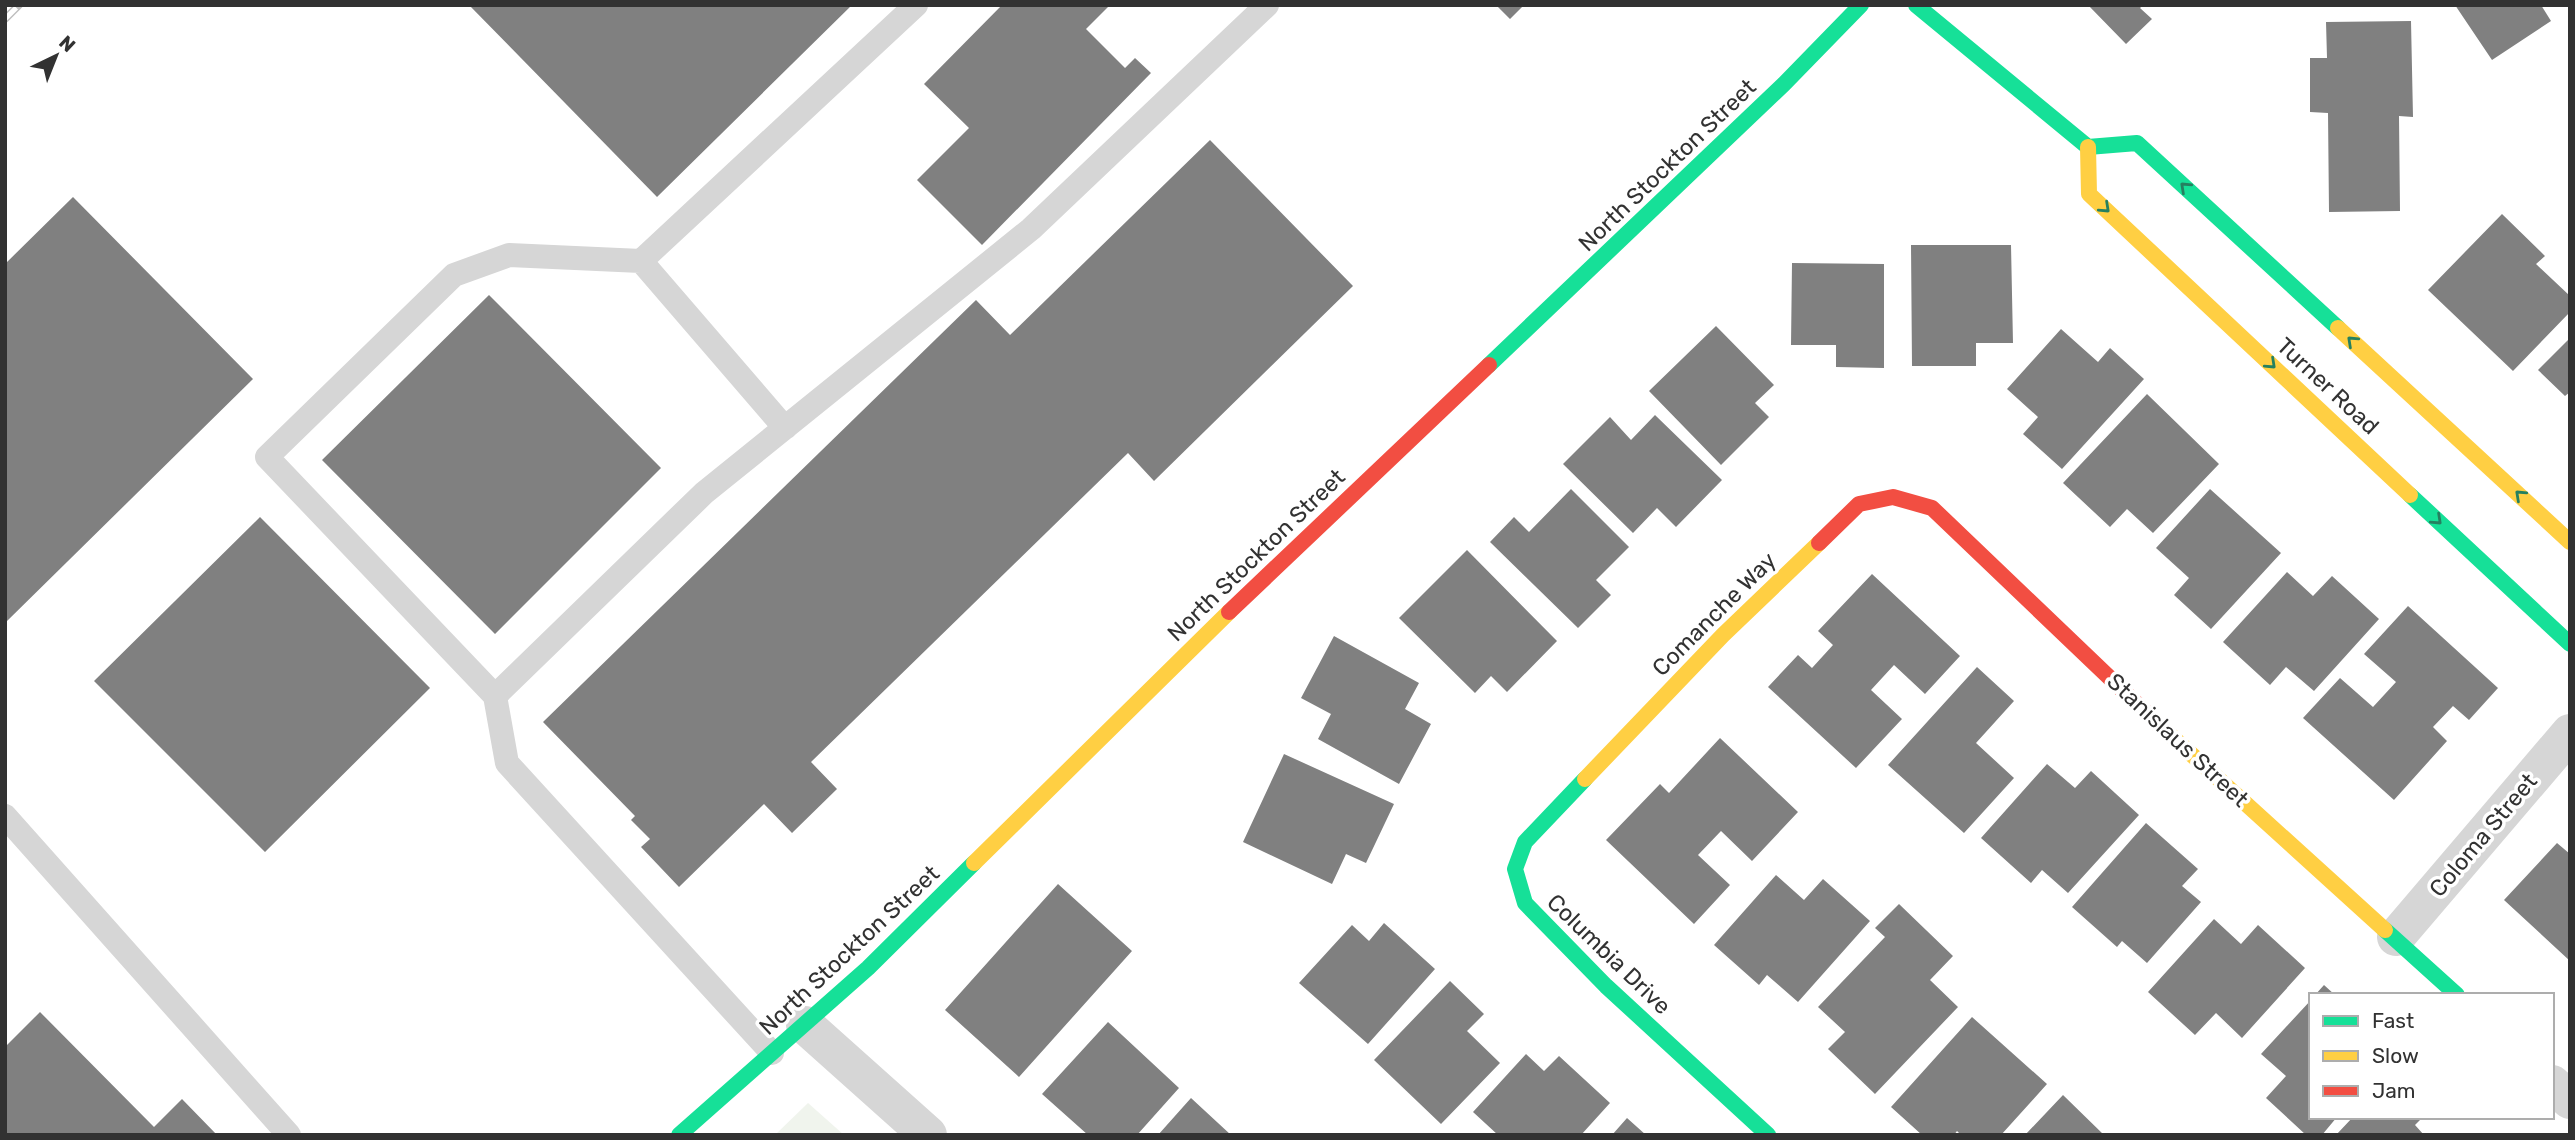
<svg xmlns="http://www.w3.org/2000/svg" width="2575" height="1140" font-family="Rubik,sans-serif">
<rect width="100%" height="100%" fill="#fff"/>
<!-- green -->
<path fill="#f0f4ed" d="M808 1103 844 1135H775Z"/>
<!-- building -->
<path fill="#808080" d="M469 5H852L657 197Z
M1002 5H1110L1086 29 1125 68 1135 58 1151 73 982 245 917 180 969 128 924 84Z
M1496 5H1524L1510 19Z
M2088 5H2143L2140 8 2152 19 2126 44Z
M2455 5H2541L2551 21 2492 60Z
M2411 21 2413 117 2399 116 2400 211 2329 212 2328 113 2310 112V58H2327L2326 22Z
M1210 140 1353 286 1154 481 1128 453 811 762 837 789 792 833 764 804 679 887 641 847 650 839 631 820 635 816 543 722 976 300 1010 335Z
M73 197 253 379 5 623V264Z
M2502 214 2545 256 2536 264 2570 296V312L2513 371 2428 290Z
M1911 245H2011L2013 343H1976V366H1912Z
M1792 263 1884 264V368L1836 367V345H1791Z
M489 295 661 468 495 634 322 460Z
M1716 326 1774 385 1755 403 1769 417 1721 465 1649 391Z
M2061 329 2098 362 2110 348 2144 379 2062 469 2023 434 2038 417 2007 389Z
M2570 338V392L2565 396 2538 370Z
M2147 394 2219 464 2153 533 2127 509 2110 527 2063 483Z
M1655 415 1722 480 1676 527 1657 508 1633 533 1563 464 1610 417 1631 440Z
M1571 489 1629 547 1596 580 1611 595 1578 628 1490 542 1514 517 1529 532Z
M2210 489 2281 553 2211 629 2174 595 2189 578 2156 548Z
M260 517 430 688 265 852 94 681Z
M1467 550 1557 641 1507 692 1491 676 1475 693 1399 618Z
M2287 572 2313 596 2332 576 2379 619 2314 691 2286 667 2270 685 2223 642Z
M1872 574 1960 656 1925 694 1894 665 1871 690 1902 719 1856 768 1768 687 1798 655 1812 668 1833 645 1818 631Z
M2408 606 2498 688 2469 720 2453 706 2433 727 2447 741 2394 800 2303 718 2340 678 2373 707 2396 682 2364 654Z
M1334 636 1419 683 1405 709 1431 724 1399 784 1318 739 1331 714 1301 698Z
M1977 667 2014 701 1976 743 2014 778 1964 833 1888 765Z
M1720 738 1798 812 1752 861 1721 831 1698 855 1730 885 1694 924 1606 840 1660 784 1669 793Z
M1284 754 1394 804 1366 863 1346 854 1332 884 1243 842Z
M2047 764 2075 788 2091 771 2139 815 2068 893 2042 870 2031 883 1981 838Z
M2146 823 2198 869 2182 886 2201 902 2147 963 2122 941 2117 947 2072 907Z
M2557 843 2570 854V961L2504 900Z
M1776 875 1804 900 1823 879 1870 921 1798 1002 1767 975 1759 985 1714 945Z
M1058 884 1132 951 1019 1077 945 1010Z
M1899 904 1953 956 1930 980 1958 1007 1875 1094 1828 1049 1845 1032 1818 1007 1885 937 1875 928Z
M2214 919 2241 944 2258 925 2305 968 2242 1038 2216 1013 2195 1035 2148 992Z
M1384 923 1435 969 1368 1044 1299 983 1352 925 1369 941Z
M1450 981 1484 1014 1467 1031 1500 1063 1441 1124 1374 1060Z
M2324 985 2335 995H2315Z
M2311 1000V1117H2337L2322 1135H2306L2266 1098 2286 1076 2261 1054Z
M40 1012 154 1127 182 1099 217 1135H5V1047Z
M1972 1017 2047 1084 2001 1135H1961L1957 1131 1954 1135H1922L1891 1107Z
M1108 1022 1179 1088 1137 1135H1088L1042 1094Z
M1526 1054 1544 1071 1559 1056 1610 1103 1581 1135H1498L1473 1112Z
M2063 1095 2104 1135H2025Z
M1191 1098 1231 1135H1158Z
M2353 1117H2423L2415 1125 2424 1135H2336Z
M1627 1118 1646 1135H1612Z"/>
<g fill="none" stroke-linecap="round" stroke-linejoin="round">
<!-- lane -->
<path stroke="#d6d6d6" stroke-width="24" d="M916 5 641 261 509 255 454 275 267 457 495 696 704 493 1031 229 1267 5
M641 261 785 428
M495 696 507 763 772 1053
M5 816 289 1135"/>
<!-- street -->
<path stroke="#d6d6d6" stroke-width="38" d="M2396 937 2570 733
M805 1025 928 1135
M2552 1084 2570 1100"/>
<!-- fast -->
<path stroke="#16e098" stroke-width="16" d="M1916 5 2088 147 2137 143 2338 328
M1489 365 1784 84 1861 5
M2410 495 2570 644
M1585 779 1525 842 1515 869 1525 903 1606 986 1768 1135
M2385 930 2457 995
M679 1135 868 968 974 863"/>
<!-- slow -->
<path stroke="#ffcf43" stroke-width="16" d="M2088 147 2089 194 2410 495
M2338 328 2570 542
M2158 724 2385 930
M1585 779 1723 635 1819 543
M974 863 1229 612"/>
<!-- jam -->
<path stroke="#f24e42" stroke-width="16" d="M1819 543 1859 504 1893 497 1932 508 2158 724
M1229 612 1489 365"/>
<defs>
<path id="rail" d="M5 19 19 5"/>
</defs>
<!-- rail casing -->
<use href="#rail" stroke="#bebebe" stroke-width="8"/>
<!-- rail -->
<use href="#rail" stroke="#fff" stroke-width="5" stroke-dasharray="16" stroke-linecap="butt"/>
</g>
<!-- one-way arrows -->
<defs><path id="oneway-chevron" d="M-2-3.5L2.5 0L-2 3.5" fill="none" stroke-width="1.6" stroke-linecap="round" stroke-linejoin="round" transform="scale(1.75)"/></defs>
<g stroke="#258060">
<use href="#oneway-chevron" transform="translate(2185 187) rotate(-137)"/>
<use href="#oneway-chevron" transform="translate(2105 208) rotate(43)"/>
<use href="#oneway-chevron" transform="translate(2352 341) rotate(-137)"/>
<use href="#oneway-chevron" transform="translate(2271 364) rotate(43)"/>
<use href="#oneway-chevron" transform="translate(2520 495) rotate(-137)"/>
<use href="#oneway-chevron" transform="translate(2437 520) rotate(43)"/>
</g>
<g text-anchor="middle" stroke-width="7" stroke-linejoin="round" paint-order="stroke">
<!-- street labels -->
<g font-size="23" fill="#323232" stroke="#fff">
<text transform="translate(1667 165) rotate(-44)" y="8">North Stockton Street</text>
<text transform="translate(2328 386) rotate(43)" y="8">Turner Road</text>
<text transform="translate(1256 555) rotate(-44)" y="8">North Stockton Street</text>
<text transform="translate(1714 614) rotate(-45)" y="8">Comanche Way</text>
<text transform="translate(2178 740) rotate(43)" y="8">Stanislaus Street</text>
<text transform="translate(2483 835) rotate(-50)" y="8">Coloma Street</text>
<text transform="translate(849 950) rotate(-43)" y="8">North Stockton Street</text>
<text transform="translate(1609 954) rotate(44)" y="8">Columbia Drive</text>
</g>
</g>
<!-- border -->
<rect width="2575" height="1140" fill="none" stroke="#323232" stroke-width="14"/>
<!-- legend -->
<rect x="2309" y="993" width="245" height="126" fill="#ffffff" stroke="#adadad" stroke-width="2"/>
<rect x="2323" y="1016" width="35" height="10" fill="#16e098" stroke="#adadad" stroke-width="2"/>
<text x="2372" y="1028" font-size="21" fill="#323232">Fast</text>
<rect x="2323" y="1051" width="35" height="10" fill="#ffcf43" stroke="#adadad" stroke-width="2"/>
<text x="2372" y="1063" font-size="21" fill="#323232">Slow</text>
<rect x="2323" y="1086" width="35" height="10" fill="#f24e42" stroke="#adadad" stroke-width="2"/>
<text x="2372" y="1098" font-size="21" fill="#323232">Jam</text>
<!-- north arrow -->
<g transform="translate(56 56) rotate(43)" stroke="#ffffff" stroke-width="5" paint-order="stroke">
<path d="M0-5L12 26L0 18L-12 26Z" fill="#323232"/>
<text y="-10" font-size="19" font-weight="bold" text-anchor="middle" fill="#323232">N</text>
</g>
</svg>
